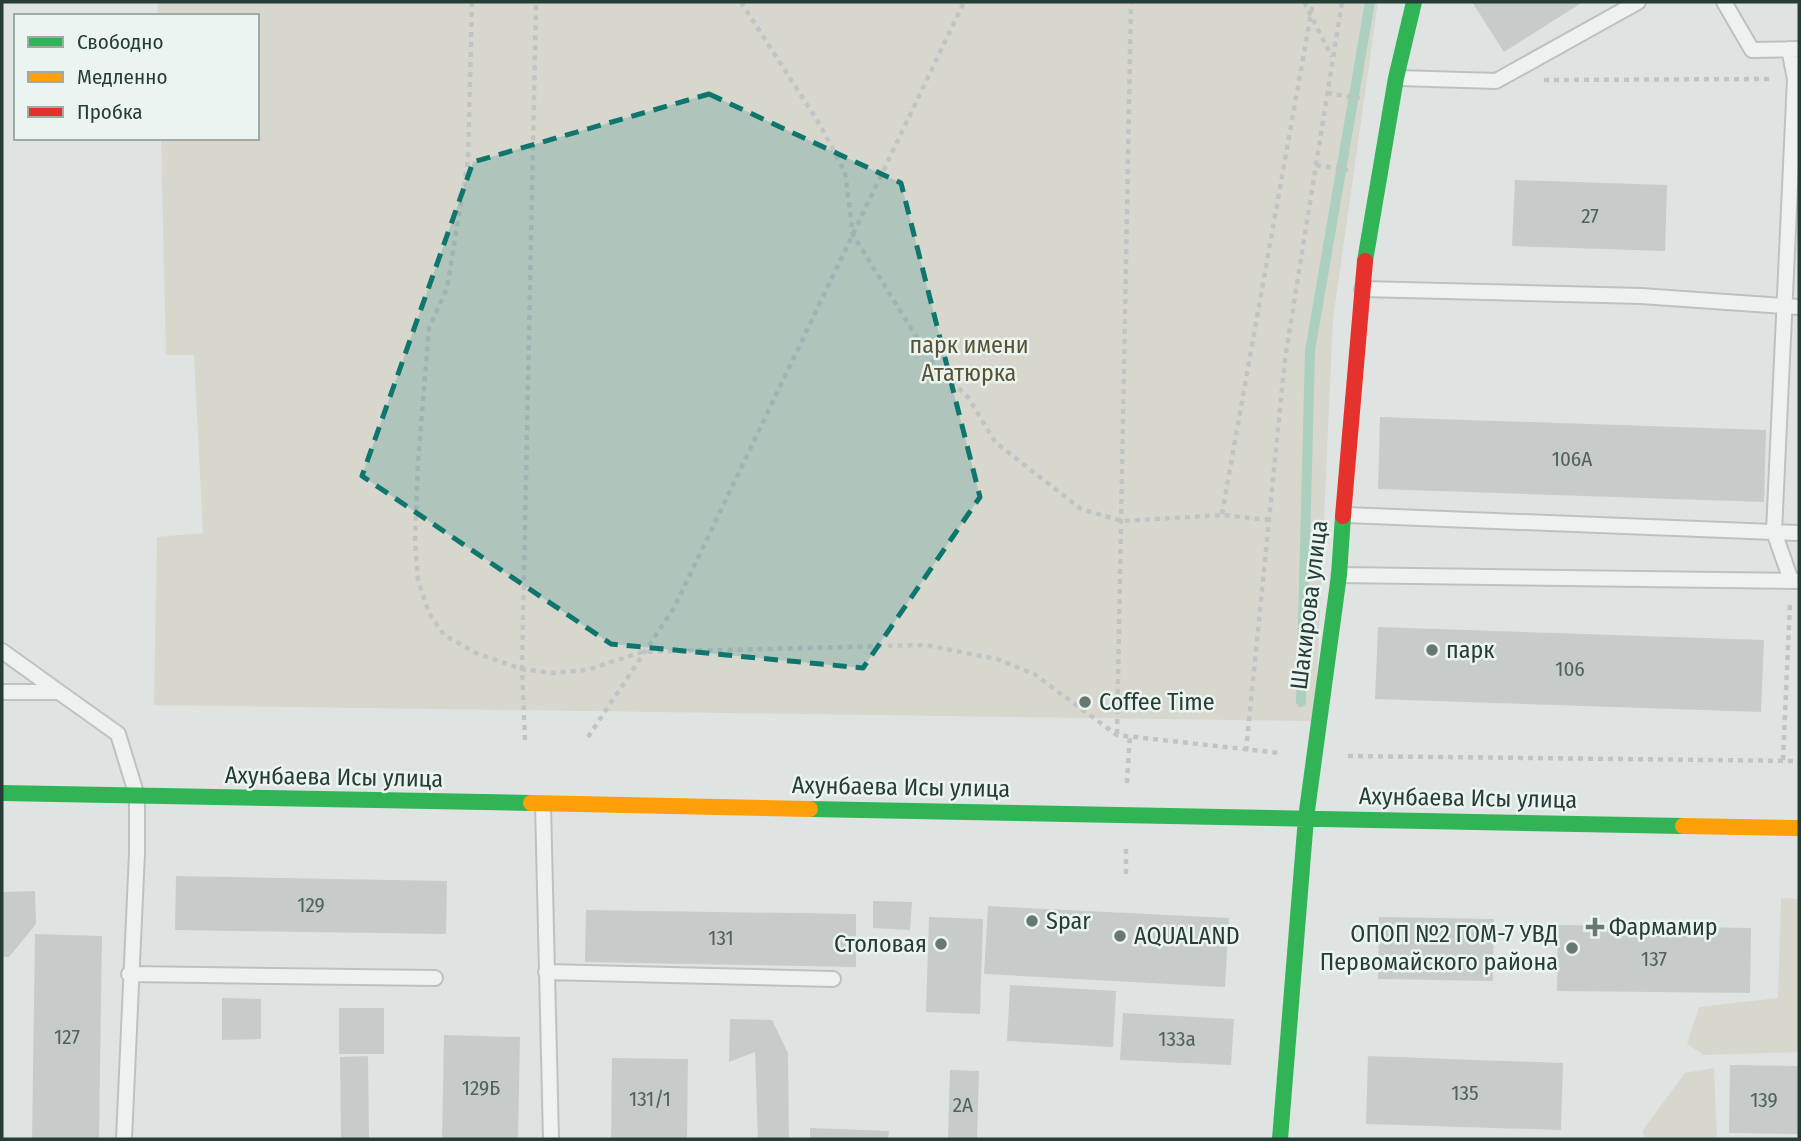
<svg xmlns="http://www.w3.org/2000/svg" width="1801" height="1141" font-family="'Fira Sans Condensed',sans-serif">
<rect width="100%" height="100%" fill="#dfe4e2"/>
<!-- green -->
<path fill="#d7d7ce" d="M157 2H1378L1333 319 1315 721 154 705 157 537 203 533 194 355H166L161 138H257V16H158Z
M1781 898 1799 899V1052L1704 1055 1687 1044 1699 1007 1778 998Z
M1714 1068 1717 1139H1646L1642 1131 1685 1073Z"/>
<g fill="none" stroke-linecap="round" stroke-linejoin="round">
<!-- stream -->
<path stroke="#acd0c0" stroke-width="10" d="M1301 702 1310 351 1370 2"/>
</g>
<!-- building -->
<path fill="#c7ccca" d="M1472 2H1583L1504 52Z
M1515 180 1667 185 1665 251 1512 246Z
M1380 417 1766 430 1764 502 1378 489Z
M1378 627 1764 640 1761 712 1375 699Z
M176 876 447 881 446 934 175 930Z
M35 891 36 924 9 957H2V892Z
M873 901 912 902 910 930 873 928Z
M988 906 1229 918 1225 987 984 974Z
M586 910 856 914V967L585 962Z
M929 917 983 919 980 1014 926 1012Z
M1379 917 1494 919 1493 981 1378 979Z
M1558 925 1751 928 1750 993 1557 991Z
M35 934 102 936 99 1139H32Z
M1010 985 1116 991 1113 1047 1007 1041Z
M222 998 261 999V1039L222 1040Z
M339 1008H384V1054H339Z
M1123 1013 1234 1019 1231 1065 1120 1060Z
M730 1019 772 1020 788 1053 789 1139H758L755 1052 729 1062Z
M444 1035 520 1037 518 1139H442Z
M368 1056 369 1139H341L340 1057Z
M1368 1056 1563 1063 1561 1130 1366 1124Z
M612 1058 688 1059 687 1139H611Z
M1730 1065 1799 1066V1134L1729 1133Z
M950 1070 979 1071 977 1139H948Z
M810 1128 889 1131 888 1139H810Z"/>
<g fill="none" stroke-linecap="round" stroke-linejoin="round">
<defs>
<path id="lane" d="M1724 2 1752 50 1799 49
M1789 49 1795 79 1774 532 1791 580
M1398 78 1496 81 1638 2
M1362 289 1641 296 1799 307
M1346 515 1799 533
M1339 575 1798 581
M2 651 59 692
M2 692H59L118 734 137 796V853L124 1139
M543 805 551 1139
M546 972 833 979
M129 974 435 978"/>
</defs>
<!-- lane casing -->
<use href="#lane" stroke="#bdc2c0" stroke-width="18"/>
<!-- path -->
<path stroke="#c0c5c4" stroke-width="4.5" stroke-dasharray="5 5" stroke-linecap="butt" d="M472 2 468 160 447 288 429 328 418 462 415 541 418 580 429 613 444 635 476 653 522 669 552 673 587 670 642 652 925 645 997 659 1034 674 1117 735 1280 753
M741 2 820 125 845 172 853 235 934 365 968 397 995 442 1081 509 1122 521 1222 515 1269 520
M1304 2 1332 57
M1544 80 1773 79
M1327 93 1360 98
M1316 165 1348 170
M1222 514 1313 2
M1117 734 1131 2
M588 737 674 608 964 2
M525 740 522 669 536 2
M1246 751 1285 359 1342 2
M1348 756 1799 761
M1783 760 1790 602
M1127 783 1130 735
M1126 874V848"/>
<!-- lane -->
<use href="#lane" stroke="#eef1f0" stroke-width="14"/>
<!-- fast -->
<path stroke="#30b455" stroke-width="16" d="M1365 261 1396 78 1414 2
M2 793 531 803
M810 809 1683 826
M1280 1139 1306 818 1339 575 1343 516"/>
<!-- slow -->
<path stroke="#ff9f0a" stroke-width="16" d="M531 803 810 809
M1683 826 1799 828"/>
<!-- jam -->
<path stroke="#e5322d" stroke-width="16" d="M1343 516 1365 261"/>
</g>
<!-- marked area -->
<path fill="#0f766e" fill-opacity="0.2" stroke="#0f766e" stroke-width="5" stroke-dasharray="14 9" stroke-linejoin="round" d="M709 94 901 183 980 497 863 668 611 644 362 476 473 162Z"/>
<!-- markers -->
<g fill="#677772" stroke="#ebf4f1" stroke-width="2.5">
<circle cx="1432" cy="650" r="7"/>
<circle cx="1085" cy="702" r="7"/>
<circle cx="1032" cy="921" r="7"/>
<path d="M1591.5 916.5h7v7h7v7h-7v7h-7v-7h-7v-7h7z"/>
<circle cx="1120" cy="936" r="7"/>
<circle cx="941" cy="944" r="7"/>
<circle cx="1572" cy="948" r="7"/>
</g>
<g text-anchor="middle" stroke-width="5" stroke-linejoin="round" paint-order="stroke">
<!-- number labels -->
<g font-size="21" fill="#4f625b">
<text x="1590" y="223">27</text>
<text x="1572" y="466">106А</text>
<text x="1570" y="676">106</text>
<text x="311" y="912">129</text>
<text x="721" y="945">131</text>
<text x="1654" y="966">137</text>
<text x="67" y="1044">127</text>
<text x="1177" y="1046">133а</text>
<text x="481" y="1095">129Б</text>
<text x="1465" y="1100">135</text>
<text x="650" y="1106">131/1</text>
<text x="1764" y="1107">139</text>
<text x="963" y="1112">2А</text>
</g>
<!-- park labels -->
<g font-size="24" fill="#595333" stroke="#ebf4f1">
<text x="969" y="353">парк имени<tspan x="969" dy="28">Ататюрка</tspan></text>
</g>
<!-- street labels -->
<g font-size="24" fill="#263d35" stroke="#ebf4f1">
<text transform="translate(1309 605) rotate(-83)" y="8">Шакирова улица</text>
<text transform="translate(334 777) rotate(1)" y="8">Ахунбаева Исы улица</text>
<text transform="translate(901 787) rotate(1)" y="8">Ахунбаева Исы улица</text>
<text transform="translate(1468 798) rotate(1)" y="8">Ахунбаева Исы улица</text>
</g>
<!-- poi labels -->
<g font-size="24" fill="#263d35" stroke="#ebf4f1" text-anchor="start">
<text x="1446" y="658">парк</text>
<text x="1099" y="710">Coffee Time</text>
<text x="1046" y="929">Spar</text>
<text x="1609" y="935">Фармамир</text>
<text x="1558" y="942" text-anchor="end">ОПОП №2 ГОМ-7 УВД<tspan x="1558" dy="28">Первомайского района</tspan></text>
<text x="1134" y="944">AQUALAND</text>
<text x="927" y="952" text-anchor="end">Столовая</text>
</g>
</g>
<!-- border -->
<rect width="1801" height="1141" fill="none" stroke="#263d35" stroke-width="7"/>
<!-- legend -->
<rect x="14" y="14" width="245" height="126" fill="#ebf4f1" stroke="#9caba6" stroke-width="2"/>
<rect x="28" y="37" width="35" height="10" fill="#30b455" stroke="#9caba6" stroke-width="2"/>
<text x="77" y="49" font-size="21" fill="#263d35">Свободно</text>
<rect x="28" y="72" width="35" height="10" fill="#ff9f0a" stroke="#9caba6" stroke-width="2"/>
<text x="77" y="84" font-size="21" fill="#263d35">Медленно</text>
<rect x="28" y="107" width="35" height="10" fill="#e5322d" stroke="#9caba6" stroke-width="2"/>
<text x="77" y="119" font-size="21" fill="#263d35">Пробка</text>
</svg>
